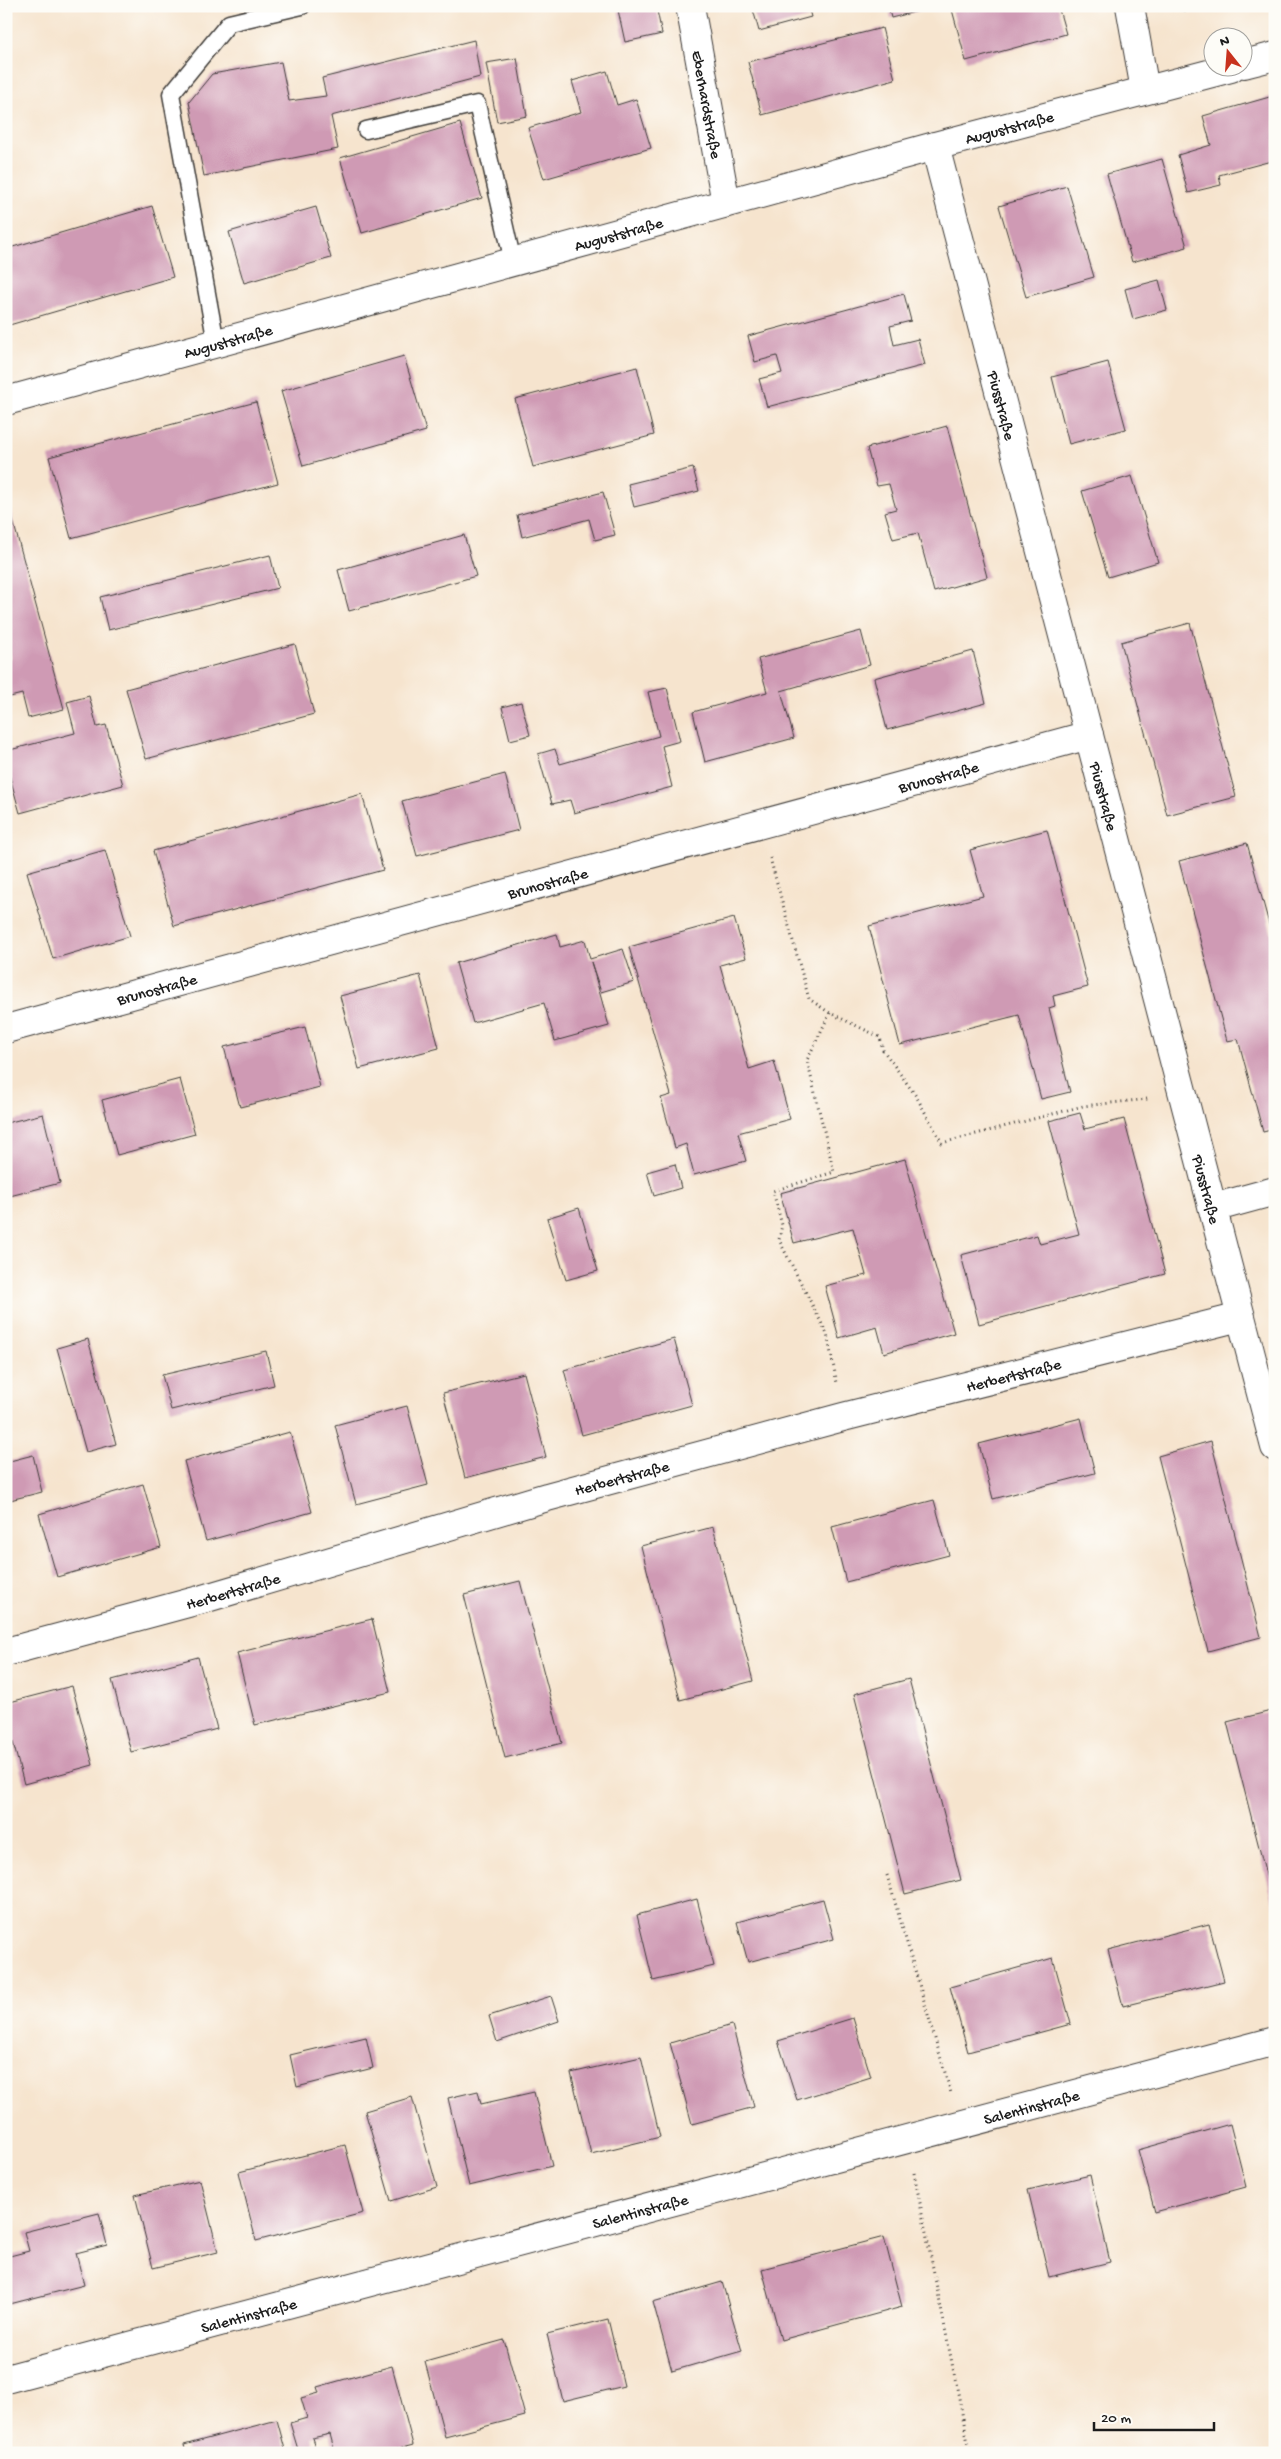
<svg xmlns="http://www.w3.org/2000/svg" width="1281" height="2459" font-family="'Gochi Hand',sans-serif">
<rect width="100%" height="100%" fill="#fdfcf7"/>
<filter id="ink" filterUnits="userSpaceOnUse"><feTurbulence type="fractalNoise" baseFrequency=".02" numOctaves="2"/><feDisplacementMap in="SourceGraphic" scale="10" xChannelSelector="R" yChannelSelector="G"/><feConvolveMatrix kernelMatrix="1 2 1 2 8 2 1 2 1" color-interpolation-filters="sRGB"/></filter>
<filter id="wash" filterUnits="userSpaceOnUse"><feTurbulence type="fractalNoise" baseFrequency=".0096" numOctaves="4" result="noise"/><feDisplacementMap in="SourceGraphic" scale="20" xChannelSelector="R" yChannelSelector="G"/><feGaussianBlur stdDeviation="1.12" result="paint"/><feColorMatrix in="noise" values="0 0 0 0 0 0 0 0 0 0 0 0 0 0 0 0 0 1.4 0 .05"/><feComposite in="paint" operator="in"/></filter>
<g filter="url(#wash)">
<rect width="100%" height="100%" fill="#f6e4ce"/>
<g id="blocks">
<!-- building -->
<path fill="#cf9ab4" d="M632 6H656L662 34 625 42 618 10Z
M752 6H808L811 17 759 31Z
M888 6H934V7L891 18Z
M951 6H1058L1066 34 966 61Z
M1184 6H1206V7L1184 11Z
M882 28 895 79 762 115 748 62Z
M474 40 480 77 331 116 338 149 204 176 189 102 212 74 281 62 289 101 326 96 322 78Z
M517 58 527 116 497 122 486 63Z
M607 71 617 105 636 99 651 148 544 179 528 128 581 112 572 81Z
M1273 96 1275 104V160L1219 175 1221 185 1188 193 1178 155 1211 145 1203 116Z
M460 123 482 198 362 233 340 158Z
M1162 159 1187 247 1132 262 1107 174Z
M1067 186 1094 277 1026 297 999 206Z
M152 206 173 277 6 326V249Z
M316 207 331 258 244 283 229 232Z
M1159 280 1167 310 1133 319 1125 289Z
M904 294 911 321 890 326 894 345 918 339 925 365 767 407 759 379 782 373 777 356 755 362 748 336Z
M404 356 426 431 303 466 281 391Z
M1108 362 1126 429 1069 444 1052 377Z
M637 367 654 435 533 467 515 399Z
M256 402 278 483 71 538 49 457Z
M947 426 987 577 934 592 918 533 893 539 885 512 896 509 889 484 877 486 867 448Z
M693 468 699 491 634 507 628 484Z
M1132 476 1158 562 1108 577 1082 491Z
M603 492 615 535 595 540 589 519 522 537 517 515Z
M6 495 64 709 28 718 22 694 6 698V660L11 658 6 637Z
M464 535 476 576 349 611 338 570Z
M270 555 278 588 108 630 100 597Z
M1190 623 1236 797 1167 815 1121 642Z
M861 631 870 665 781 691 794 738 705 762 693 712 767 692 758 659Z
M295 644 314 714 146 759 126 689Z
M973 651 986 703 887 730 874 678Z
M667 688 680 741 662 746 672 787 574 813 570 800 552 804 538 754 555 749 560 764 659 736 648 692Z
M89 696 97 727 106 725 123 785 20 813 6 763V751L75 733 67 702Z
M521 702 530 735 510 740 502 707Z
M505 774 519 830 417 856 402 801Z
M362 794 383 870 174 926 153 851Z
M1047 830 1088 987 1053 996 1055 1006 1049 1008 1070 1092 1041 1099 1019 1015 900 1045 869 926 983 896 970 850Z
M1247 843 1275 946V1129L1263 1132 1238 1039 1227 1041 1179 861Z
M105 850 130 936 53 959 27 872Z
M734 918 746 958 720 965 749 1069 774 1061 790 1119 738 1133 746 1161 694 1175 686 1144 675 1148 661 1098 671 1095 629 947Z
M557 934 560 947 585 940 590 959 623 949 634 982 601 992 591 962 609 1026 555 1041 544 1003 473 1023 456 963Z
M420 975 439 1048 359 1069 340 996Z
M305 1027 320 1087 240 1107 224 1047Z
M180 1079 195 1134 117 1155 102 1100Z
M1080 1113 1085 1129 1124 1119 1165 1274 979 1324 961 1255 1037 1235 1040 1244 1079 1234 1049 1121Z
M43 1114 60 1183 6 1197V1123Z
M905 1159 954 1333 884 1353 877 1327 839 1338 825 1286 866 1275 853 1228 794 1243 780 1193Z
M675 1164 681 1188 654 1196 647 1172Z
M579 1208 598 1271 566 1280 547 1218Z
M88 1339 116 1444 86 1452 57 1348Z
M674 1339 692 1405 582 1435 564 1370Z
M266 1351 274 1385 171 1410 162 1375Z
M524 1373 546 1457 465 1478 443 1393Z
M407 1406 428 1485 356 1504 335 1425Z
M1081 1418 1095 1473 993 1499 979 1444Z
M290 1432 312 1512 206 1541 184 1461Z
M1211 1441 1261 1637 1208 1651 1158 1456Z
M33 1455 42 1492 6 1501V1462Z
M143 1484 161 1547 57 1577 39 1514Z
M934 1500 949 1555 846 1582 832 1527Z
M713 1527 753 1681 680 1700 641 1546Z
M520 1581 562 1743 505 1758 464 1595Z
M372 1619 390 1692 255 1725 237 1653Z
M198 1657 217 1729 131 1752 112 1680Z
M909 1679 961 1880 905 1894 854 1694Z
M72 1686 93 1765 24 1784 6 1716V1703Z
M1275 1710V1906H1274L1227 1722Z
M697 1899 714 1966 653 1981 637 1915Z
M823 1899 834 1939 748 1962 737 1922Z
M1209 1924 1224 1981 1123 2006 1108 1950Z
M1053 1958 1071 2024 968 2052 950 1987Z
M551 1996 559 2021 497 2042 489 2016Z
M853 2018 871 2077 797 2100 778 2041Z
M732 2025 754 2107 692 2124 670 2043Z
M366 2037 373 2068 297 2087 290 2055Z
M641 2057 660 2137 591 2154 571 2073Z
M478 2091 481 2104 534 2092 552 2166 469 2186 448 2098Z
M412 2097 437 2187 391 2201 365 2111Z
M1230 2124 1246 2187 1155 2212 1138 2150Z
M345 2145 363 2213 256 2241 239 2172Z
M1090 2175 1110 2262 1049 2277 1028 2190Z
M200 2180 218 2252 153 2268 135 2195Z
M99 2213 107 2245 76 2253 84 2285 6 2305V2257L29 2251 24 2232Z
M884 2237 902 2307 781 2340 762 2269Z
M722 2282 742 2351 672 2371 653 2302Z
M608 2319 624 2386 563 2401 547 2334Z
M504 2340 525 2416 445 2437 425 2362Z
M392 2366 413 2445 384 2453H335L330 2434 312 2438 317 2453H299L290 2423 307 2418 301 2398 319 2393 317 2387Z
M277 2420 286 2453H186L184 2445Z"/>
</g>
</g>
<g filter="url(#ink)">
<use href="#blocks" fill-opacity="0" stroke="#3d3a37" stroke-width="1"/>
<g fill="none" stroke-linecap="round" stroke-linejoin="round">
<defs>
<path id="service" d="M366 130 477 104 513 262
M216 343 171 94 229 23 302 6"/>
<g id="minor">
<path id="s1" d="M690 6 726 203"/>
<path d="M1130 6 1145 90"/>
<path d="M1244 64 1275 56"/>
<path id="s2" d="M935 146 1275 1447"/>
<path id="s3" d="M6 401 935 146 1231 68"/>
<path id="s4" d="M6 1029 1089 735"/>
<path d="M1213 1208 1275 1191"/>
<path id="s5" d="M6 1652 203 1599 547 1497 843 1417 1240 1317"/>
</g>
<g id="tertiary">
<path id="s6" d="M6 2379 1275 2041"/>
</g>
</defs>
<!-- service casing -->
<use href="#service" stroke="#3d3a37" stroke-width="19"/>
<!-- minor casing -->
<use href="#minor" stroke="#3d3a37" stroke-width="30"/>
<!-- tertiary casing -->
<use href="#tertiary" stroke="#3d3a37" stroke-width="30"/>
<!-- path -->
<path stroke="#3d3a37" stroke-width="3" stroke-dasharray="1 4" stroke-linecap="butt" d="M770 858 809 999 830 1013 880 1037 883 1050 916 1096 942 1143 1083 1106 1148 1099
M830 1013 807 1060 834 1172 773 1191 782 1225 779 1240 827 1334 837 1383
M887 1875 951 2093
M914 2173 970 2453"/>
<!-- service -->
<use href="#service" stroke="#fff" stroke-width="16"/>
<!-- minor -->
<use href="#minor" stroke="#fff" stroke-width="28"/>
<!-- tertiary -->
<use href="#tertiary" stroke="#fff" stroke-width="28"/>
</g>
</g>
<g text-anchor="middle" stroke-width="4" stroke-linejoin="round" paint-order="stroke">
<!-- street labels -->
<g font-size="16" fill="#1c1c1c" stroke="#fdfcf7">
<text dy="6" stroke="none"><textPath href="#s1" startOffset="100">Eberhardstraße</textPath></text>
<text dy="6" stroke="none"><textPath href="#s3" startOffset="1040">Auguststraße</textPath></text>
<text dy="6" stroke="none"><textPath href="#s3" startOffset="635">Auguststraße</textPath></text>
<text dy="6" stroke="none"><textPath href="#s3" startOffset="230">Auguststraße</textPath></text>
<text dy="6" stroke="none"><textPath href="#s2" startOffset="268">Piusstraße</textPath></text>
<text dy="6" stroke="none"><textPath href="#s4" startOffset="966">Brunostraße</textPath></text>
<text dy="6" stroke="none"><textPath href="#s2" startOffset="672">Piusstraße</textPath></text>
<text dy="6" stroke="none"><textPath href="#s4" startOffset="561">Brunostraße</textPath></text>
<text dy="6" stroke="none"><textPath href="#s4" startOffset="156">Brunostraße</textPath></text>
<text dy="6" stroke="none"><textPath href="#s2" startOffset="1078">Piusstraße</textPath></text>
<text dy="6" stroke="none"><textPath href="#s5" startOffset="1045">Herbertstraße</textPath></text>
<text dy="6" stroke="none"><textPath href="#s5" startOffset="640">Herbertstraße</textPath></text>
<text dy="6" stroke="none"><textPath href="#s5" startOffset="235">Herbertstraße</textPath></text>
<text dy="6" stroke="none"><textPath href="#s6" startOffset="1061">Salentinstraße</textPath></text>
<text dy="6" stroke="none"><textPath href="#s6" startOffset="656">Salentinstraße</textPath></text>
<text dy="6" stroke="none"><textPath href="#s6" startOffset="251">Salentinstraße</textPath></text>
</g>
</g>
<!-- margin -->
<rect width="1281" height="2459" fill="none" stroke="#fdfcf7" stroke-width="25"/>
<!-- north arrow -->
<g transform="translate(1228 52) rotate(343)"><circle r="24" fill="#fdfcf7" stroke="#a3a29f"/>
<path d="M0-4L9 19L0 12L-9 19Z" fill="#c8321e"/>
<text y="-8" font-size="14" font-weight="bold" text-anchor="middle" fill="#1c1c1c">N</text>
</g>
<!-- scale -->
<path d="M1094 2422v8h120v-8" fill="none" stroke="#1c1c1c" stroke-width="2.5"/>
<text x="1101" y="2422" font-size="15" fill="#1c1c1c" stroke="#fdfcf7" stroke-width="4" paint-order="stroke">20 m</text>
</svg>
